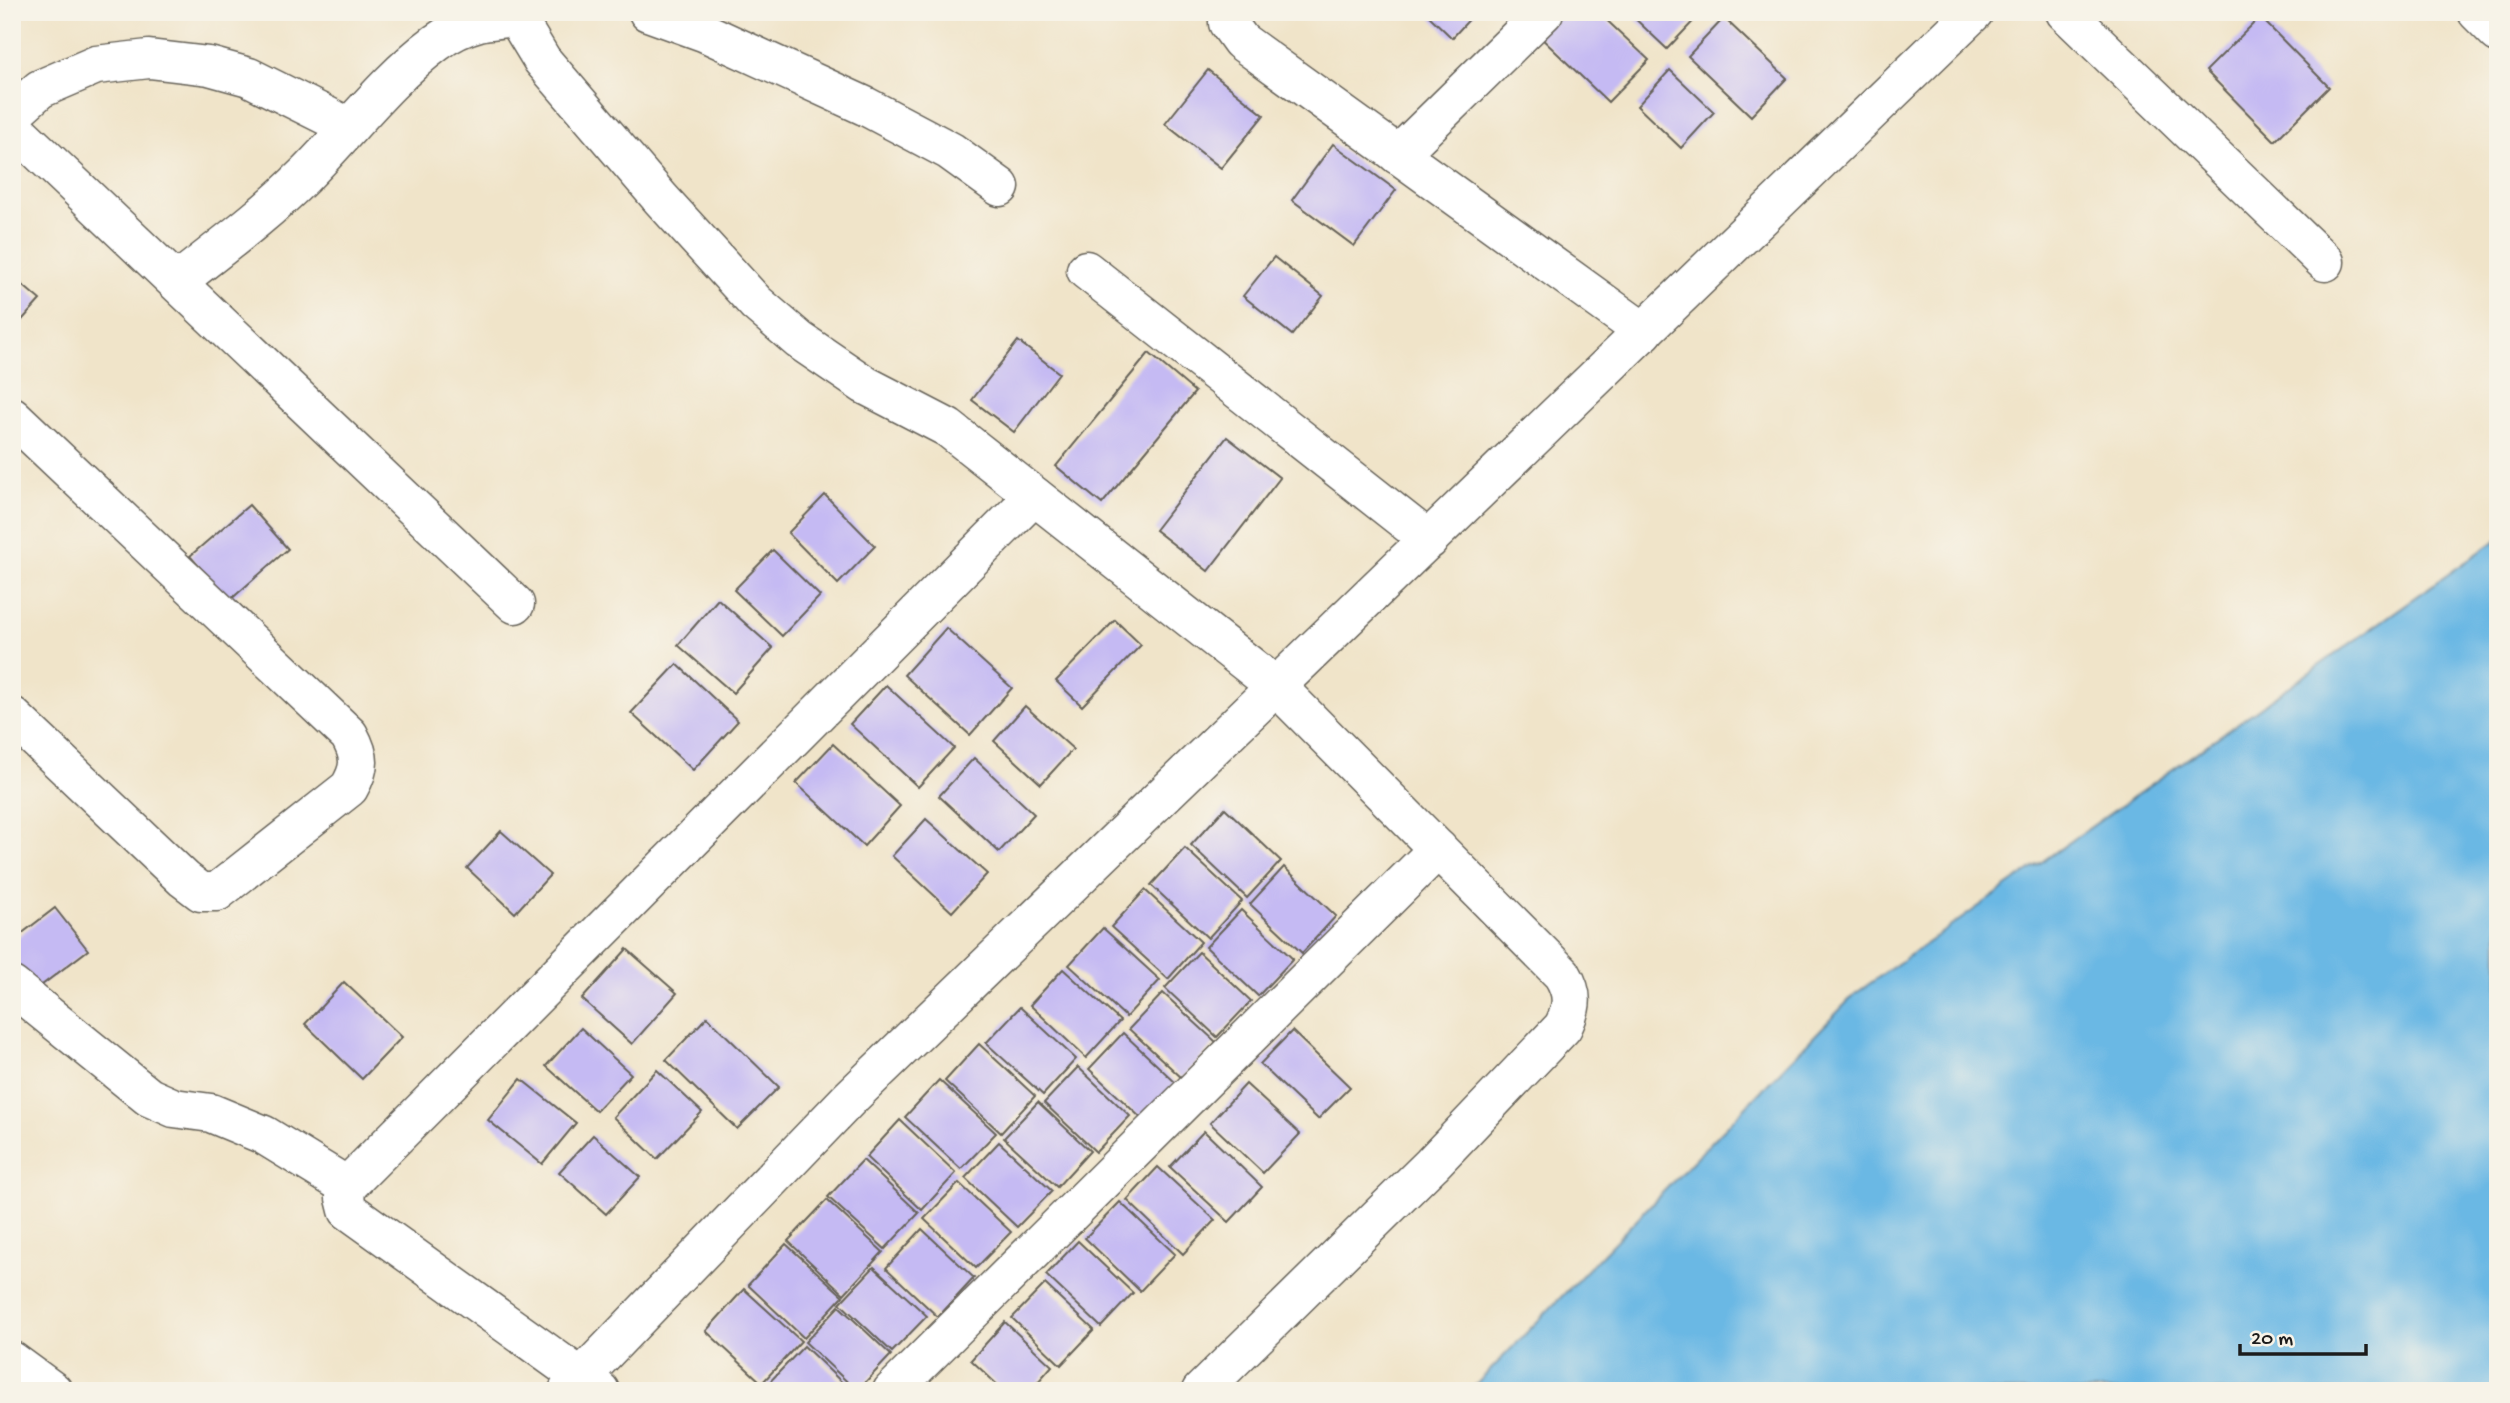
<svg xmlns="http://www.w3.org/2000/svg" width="2510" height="1403" viewBox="0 0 2510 1403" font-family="'Gochi Hand',sans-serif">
  <rect width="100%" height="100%" fill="#f7f3e8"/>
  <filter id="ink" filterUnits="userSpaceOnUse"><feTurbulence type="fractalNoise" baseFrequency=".0143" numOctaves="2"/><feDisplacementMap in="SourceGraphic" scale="14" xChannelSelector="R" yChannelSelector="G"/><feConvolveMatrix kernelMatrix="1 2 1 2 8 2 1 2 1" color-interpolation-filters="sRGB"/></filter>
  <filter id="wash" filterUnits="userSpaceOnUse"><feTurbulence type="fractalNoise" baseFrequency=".00686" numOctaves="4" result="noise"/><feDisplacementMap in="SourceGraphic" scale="28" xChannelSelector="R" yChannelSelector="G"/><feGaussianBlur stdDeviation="1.57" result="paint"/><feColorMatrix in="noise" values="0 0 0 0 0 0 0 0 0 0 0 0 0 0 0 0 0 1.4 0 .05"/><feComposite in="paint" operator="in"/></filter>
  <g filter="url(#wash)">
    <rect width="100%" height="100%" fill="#f0e4c9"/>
    <path fill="#6ab8e4" stroke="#436a80" stroke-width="2" d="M 2498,539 L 2498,1391 L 1470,1391 L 1855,994 Z"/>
    <g id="blocks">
      <g fill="#c5baf3">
        <path d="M 1425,12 L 1476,12 L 1452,38 Z"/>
        <path d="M 1556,12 L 1598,12 L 1649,60 L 1608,102 L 1536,33 Z"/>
        <path d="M 1628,12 L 1702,12 L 1667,49 Z"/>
        <path d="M 2260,17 L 2329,87 L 2275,141 L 2206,71 Z"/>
        <path d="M 1724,18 L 1787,78 L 1751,116 L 1688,56 Z"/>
        <path d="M 1208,70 L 1264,115 L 1221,168 L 1165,124 Z"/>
        <path d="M 1670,70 L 1714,112 L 1681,148 L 1637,106 Z"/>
        <path d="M 1333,144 L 1396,190 L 1354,246 L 1292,200 Z"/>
        <path d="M 1274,257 L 1323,296 L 1292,335 L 1243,296 Z"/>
        <path d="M 12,276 L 40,300 L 14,329 L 12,327 Z"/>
        <path d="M 1018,341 L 1059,373 L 1014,432 L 972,400 Z"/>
        <path d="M 1149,353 L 1195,392 L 1102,504 L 1056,466 Z"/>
        <path d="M 1227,437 L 1280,478 L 1208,571 L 1155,530 Z"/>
        <path d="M 825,495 L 875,546 L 838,584 L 788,533 Z"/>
        <path d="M 249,505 L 288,549 L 229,601 L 190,556 Z"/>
        <path d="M 773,550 L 820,596 L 782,636 L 734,590 Z"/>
        <path d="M 718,599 L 773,648 L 733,693 L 678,645 Z"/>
        <path d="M 1115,620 L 1141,645 L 1082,706 L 1056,681 Z"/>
        <path d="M 946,628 L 1012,688 L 970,735 L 904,675 Z"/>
        <path d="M 677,664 L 738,721 L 693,770 L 631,713 Z"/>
        <path d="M 886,685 L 954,748 L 918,787 L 850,724 Z"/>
        <path d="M 1025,706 L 1073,749 L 1041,784 L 994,741 Z"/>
        <path d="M 833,744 L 900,806 L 864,846 L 796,783 Z"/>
        <path d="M 974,758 L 1034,814 L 999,852 L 939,796 Z"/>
        <path d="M 1225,808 L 1281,861 L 1247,898 L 1191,845 Z"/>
        <path d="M 926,819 L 987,874 L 952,912 L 892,856 Z"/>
        <path d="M 501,831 L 550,875 L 515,913 L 467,868 Z"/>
        <path d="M 1185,848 L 1242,901 L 1208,938 L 1151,885 Z"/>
        <path d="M 1284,867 L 1336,916 L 1302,953 L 1250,904 Z"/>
        <path d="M 1145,890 L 1201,942 L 1168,979 L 1111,927 Z"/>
        <path d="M 55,908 L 88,950 L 34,991 L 12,962 L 12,941 Z"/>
        <path d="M 1241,910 L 1293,959 L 1258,996 L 1206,947 Z"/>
        <path d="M 1103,928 L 1160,980 L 1126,1017 L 1069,965 Z"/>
        <path d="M 627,949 L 677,993 L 632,1044 L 582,999 Z"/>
        <path d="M 1199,952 L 1251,1001 L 1217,1037 L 1165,988 Z"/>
        <path d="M 1063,969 L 1120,1021 L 1086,1058 L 1030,1005 Z"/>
        <path d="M 344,982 L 402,1037 L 362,1079 L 305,1024 Z"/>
        <path d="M 1163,993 L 1216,1042 L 1182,1078 L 1129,1029 Z"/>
        <path d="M 1020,1007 L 1076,1059 L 1043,1095 L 986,1043 Z"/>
        <path d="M 707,1017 L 779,1087 L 737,1129 L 666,1060 Z"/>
        <path d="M 581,1028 L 631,1074 L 596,1111 L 546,1066 Z"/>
        <path d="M 1292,1031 L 1350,1087 L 1318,1119 L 1260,1064 Z"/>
        <path d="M 1123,1033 L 1176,1083 L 1142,1119 L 1089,1069 Z"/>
        <path d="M 979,1044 L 1035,1096 L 1001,1133 L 945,1081 Z"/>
        <path d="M 1078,1067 L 1130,1116 L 1096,1152 L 1044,1103 Z"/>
        <path d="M 657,1070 L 702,1112 L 657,1159 L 613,1117 Z"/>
        <path d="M 521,1079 L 576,1123 L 542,1164 L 488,1120 Z"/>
        <path d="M 939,1080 L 996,1133 L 961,1169 L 905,1117 Z"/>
        <path d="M 1246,1084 L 1300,1134 L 1263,1173 L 1210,1123 Z"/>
        <path d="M 1038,1102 L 1090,1151 L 1057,1187 L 1004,1138 Z"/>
        <path d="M 900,1120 L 956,1173 L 922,1210 L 866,1157 Z"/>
        <path d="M 1204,1131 L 1262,1187 L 1229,1222 L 1170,1167 Z"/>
        <path d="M 593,1135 L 640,1177 L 606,1214 L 559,1172 Z"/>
        <path d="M 999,1142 L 1052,1191 L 1017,1227 L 965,1178 Z"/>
        <path d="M 863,1160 L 919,1213 L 885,1249 L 828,1197 Z"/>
        <path d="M 1158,1167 L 1215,1220 L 1183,1254 L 1127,1200 Z"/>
        <path d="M 959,1183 L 1011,1232 L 976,1268 L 924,1219 Z"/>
        <path d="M 827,1200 L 883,1252 L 844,1294 L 788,1241 Z"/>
        <path d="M 1120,1202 L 1175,1254 L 1140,1291 L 1085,1238 Z"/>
        <path d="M 922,1229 L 974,1278 L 938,1317 L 886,1268 Z"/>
        <path d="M 1078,1241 L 1133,1293 L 1101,1327 L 1046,1275 Z"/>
        <path d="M 786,1244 L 843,1296 L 804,1338 L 748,1285 Z"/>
        <path d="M 874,1267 L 927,1316 L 892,1352 L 840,1303 Z"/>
        <path d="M 1045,1284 L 1094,1330 L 1061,1365 L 1012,1318 Z"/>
        <path d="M 744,1289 L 801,1341 L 762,1383 L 706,1331 Z"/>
        <path d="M 839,1306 L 891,1355 L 857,1391 L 805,1342 Z"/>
        <path d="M 1005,1322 L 1052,1366 L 1030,1391 L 1004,1391 L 971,1360 Z"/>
        <path d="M 804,1346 L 851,1391 L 761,1391 Z"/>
      </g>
    </g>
  </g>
  <g filter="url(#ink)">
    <use href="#blocks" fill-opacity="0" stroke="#666259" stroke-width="2"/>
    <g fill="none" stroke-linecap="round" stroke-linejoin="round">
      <g stroke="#666259" stroke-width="41">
        <g id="minor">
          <path d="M 513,12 L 542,60 L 661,199 L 756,303 L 799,340 L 865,385 L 948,428 L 1277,687 L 1562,974 C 1574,994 1573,1006 1563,1027 L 1432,1164 L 1201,1391"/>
          <path d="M 648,12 L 706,33 L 865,106 L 950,151 L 1000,187"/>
          <path d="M 1228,12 L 1228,23 L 1241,41 L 1644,332"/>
          <path d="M 2065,12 L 2325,262"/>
          <path d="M 2477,12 L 2498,33"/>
          <path d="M 12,114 L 40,89 L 96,65 L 149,59 L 209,66 L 249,77 L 349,127"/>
          <path d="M 12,126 L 515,604"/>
          <path d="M 1398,155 L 1544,12"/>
          <path d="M 1086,270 L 1429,540"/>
          <path d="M 177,282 C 220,248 265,215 304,176 C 348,132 386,80 436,43 C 448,34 464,26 479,22 C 492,18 509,21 520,12"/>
          <path d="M 12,416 L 349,735 C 361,757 361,767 349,788 L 217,892 L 201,892 L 184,879 L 12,716"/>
          <path d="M 12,986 L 149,1097 L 174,1108 L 211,1113 L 264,1135 L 347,1186"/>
          <path d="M 12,1361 L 53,1391"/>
          <path d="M 568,1391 L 850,1098 L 1974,12"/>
          <path d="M 600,1391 L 348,1210 L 345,1198 L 347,1186 L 1034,496"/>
          <path d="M 892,1391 L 1438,849"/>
        </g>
      </g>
      <use href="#minor" stroke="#fff" stroke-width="38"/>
    </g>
  </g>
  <rect width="2510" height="1403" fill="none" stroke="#f7f3e8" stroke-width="42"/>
  <path d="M2240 1344v10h126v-10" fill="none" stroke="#1c1c1c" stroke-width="3.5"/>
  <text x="2251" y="1344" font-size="21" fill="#1c1c1c" stroke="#f7f3e8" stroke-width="5" paint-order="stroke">20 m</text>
</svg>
